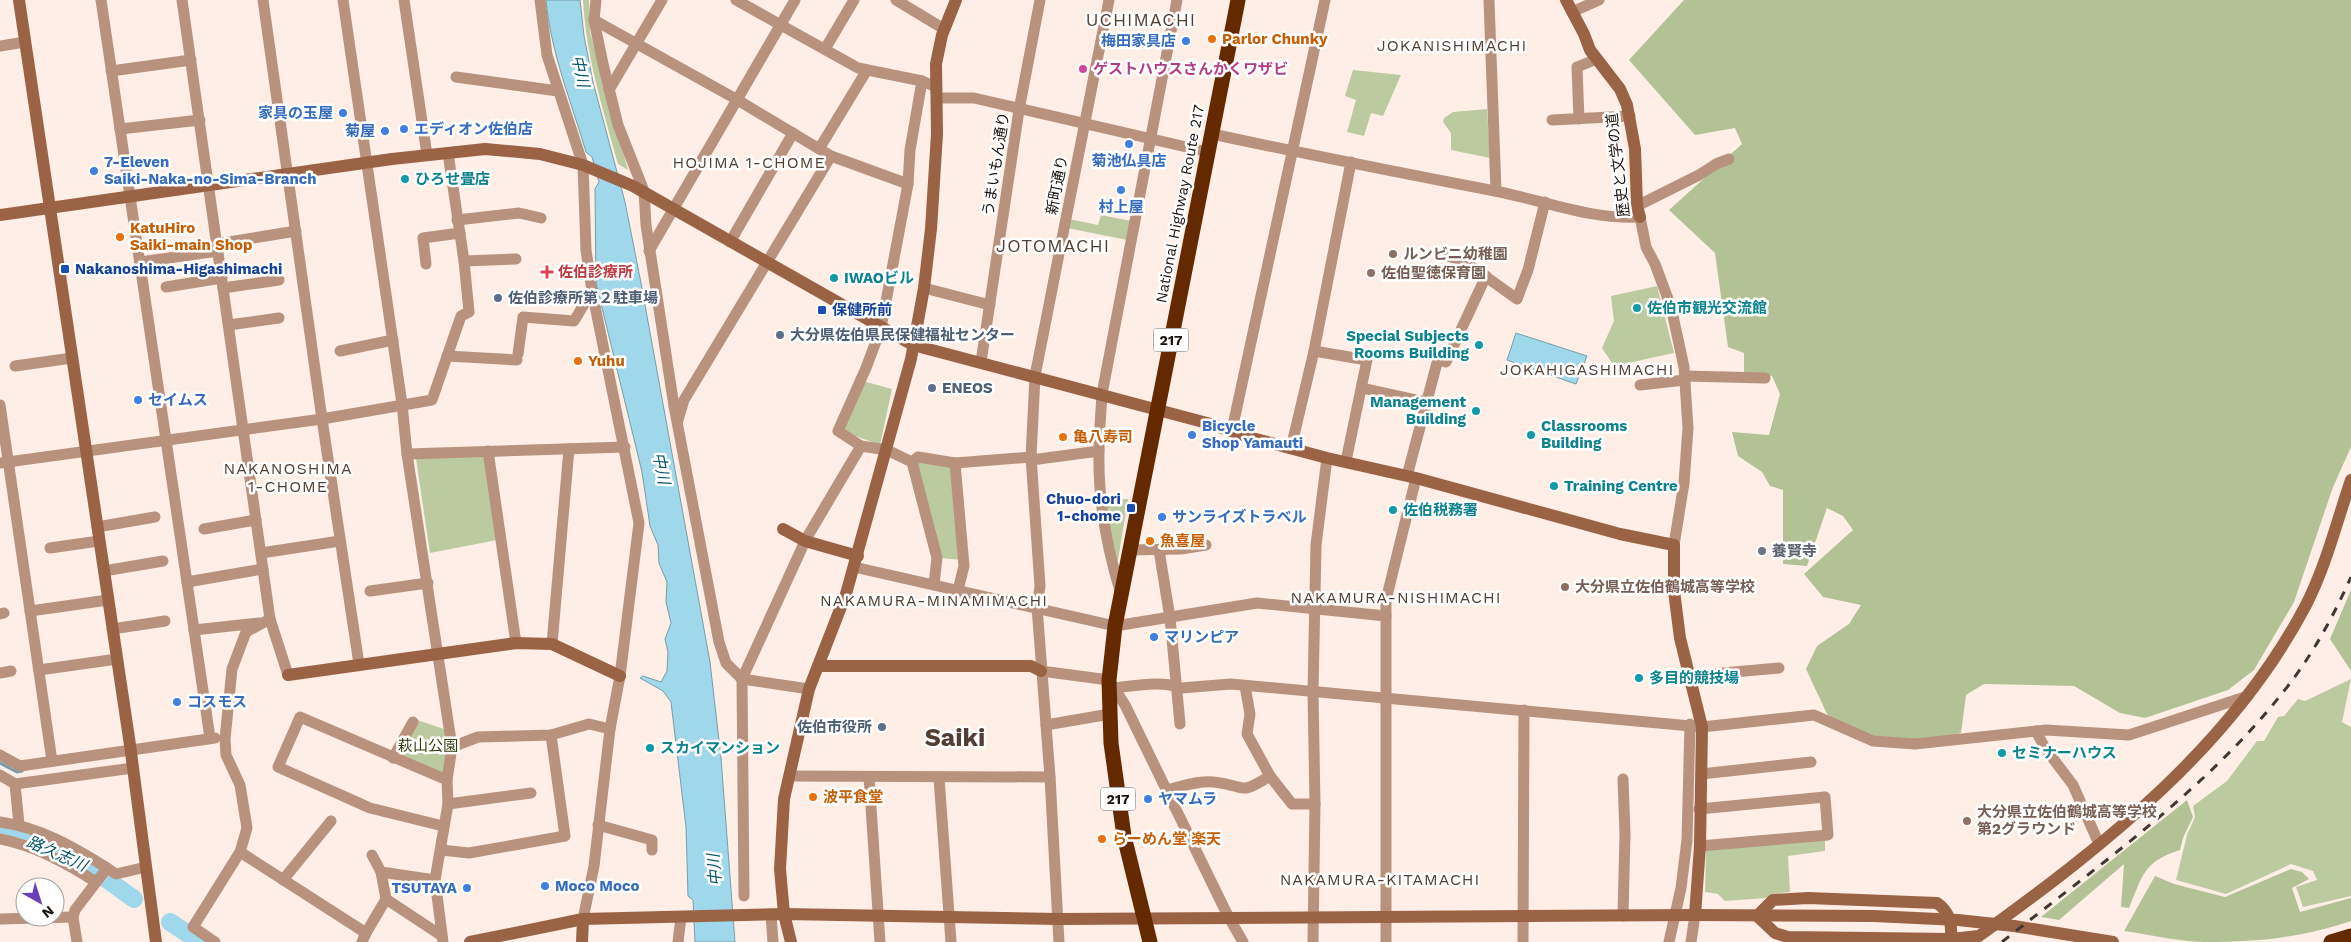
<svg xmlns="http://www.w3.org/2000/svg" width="2351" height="942" viewBox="0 0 2351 942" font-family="'Work Sans','Noto Sans JP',sans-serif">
  <rect width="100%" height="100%" fill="#feeee5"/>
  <g fill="#bbcb9f">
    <path d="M 583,0 L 589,0 L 590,32 L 628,170 L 618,164 C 603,109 586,56 583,0 Z"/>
    <path d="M 1353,70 L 1401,75 L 1383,116 L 1371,113 L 1364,136 L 1347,132 L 1356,100 L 1345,96 Z"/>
    <path d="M 1487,109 L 1490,158 L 1451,150 L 1451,133 L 1443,122 L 1444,118 L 1453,112 Z"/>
    <path d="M 1101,215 L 1131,221 L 1127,240 L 1067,228 L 1069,219 L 1098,225 Z"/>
    <path d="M 1657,286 L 1674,353 L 1614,366 L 1602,348 L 1614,321 L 1611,296 Z"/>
    <path d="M 863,381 L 892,389 L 880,445 L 842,431 Z"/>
    <path d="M 485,454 L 497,540 L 430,553 L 416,459 Z"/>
    <path d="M 918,460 L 953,465 L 961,560 L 941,558 L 914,464 Z"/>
    <path d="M 1128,499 L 1118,560 L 1113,560 L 1105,500 Z"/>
    <path d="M 2351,679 L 2342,722 L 2351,727 L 2351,896 L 2303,907 L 2296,887 L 2317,880 L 2313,871 L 2291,864 L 2226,894 L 2176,880 L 2187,835 L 2195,817 L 2193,806 L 2227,781 L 2257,741 L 2264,741 L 2278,717 L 2284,716 L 2298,699 L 2305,701 Z"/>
    <path d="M 417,720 L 447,730 L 450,747 L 445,775 L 398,757 Z"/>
    <path d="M 1825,840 L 1825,851 L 1788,856 L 1790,892 L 1772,894 L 1766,898 L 1725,901 L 1718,894 L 1705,892 L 1706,850 Z"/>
  </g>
  <g fill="#b2c295">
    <path d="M 1684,0 L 2351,0 L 2351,447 L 2333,487 L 2294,602 L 2254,670 L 2228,690 L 2145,718 L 2120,713 L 2074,686 L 1984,684 L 1966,695 L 1961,733 L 1936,740 L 1879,738 L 1844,726 L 1827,714 L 1806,669 L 1817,646 L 1849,624 L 1861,605 L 1823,597 L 1804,574 L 1853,530 L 1843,516 L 1827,508 L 1807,566 L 1783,564 L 1783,490 L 1770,486 L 1762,472 L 1738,456 L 1732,432 L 1769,435 L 1780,394 L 1772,376 L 1744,373 L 1744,353 L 1728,347 L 1715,253 L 1669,210 L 1742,144 L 1735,128 L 1695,135 L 1629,60 Z"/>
    <path d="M 2351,590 L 2351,671 L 2330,639 Z"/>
    <path d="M 2187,800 L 2193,817 L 2183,838 L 2180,850 C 2143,862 2143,875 2129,908 L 2121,907 L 2124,864 L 2059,920 L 2041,917 Z"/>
    <path d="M 2291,869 L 2302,872 L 2309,879 L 2292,888 L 2300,912 L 2351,898 L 2351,921 C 2300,938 2258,942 2204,942 C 2178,941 2151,935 2124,931 L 2155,876 L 2174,884 L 2225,897 Z"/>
  </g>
  <g fill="#9fd7eb" stroke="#789ca9">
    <path d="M 546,0 L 580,0 L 584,36 L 593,82 L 625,202 L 641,283 L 710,662 L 721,758 L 735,942 L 695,942 L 693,900 L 688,896 L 686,827 L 671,702 L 663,691 L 640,678 L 643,676 L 661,682 L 667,671 L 668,652 L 665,639 L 671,623 L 666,602 L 667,582 L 659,563 L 658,545 L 650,526 L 642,472 L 596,283 L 595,189 L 599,182 L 592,157 L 586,152 C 571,101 551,53 546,0 Z"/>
    <path d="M 1516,333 L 1587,356 L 1576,384 L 1507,360 Z"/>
  </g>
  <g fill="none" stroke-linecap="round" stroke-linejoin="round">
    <path stroke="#789ca9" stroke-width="3" d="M 0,763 L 17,772 L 22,771"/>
    <g stroke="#9fd7eb" stroke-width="18">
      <path d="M 0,831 L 9,832 L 80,860 L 134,899"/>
      <path d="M 170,922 L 200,942"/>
    </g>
    <g stroke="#b9927e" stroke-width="11">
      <path d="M 101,0 L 210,738"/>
      <path d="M 182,0 L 270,619 L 288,675"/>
      <path d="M 263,0 L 322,419 L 359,664"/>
      <path d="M 343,0 L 402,404 L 407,454 L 452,747 L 447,780 L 448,804 L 435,880 L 443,942"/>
      <path d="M 404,0 L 427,155"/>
      <path d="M 540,0 L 547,55 L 583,165 L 586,250 L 592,291 L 639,523 L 620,676 L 610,729 L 594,866 L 583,919"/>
      <path d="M 596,0 L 594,20 L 603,64 L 618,125 L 644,191 L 646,225 L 674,406 L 719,642 L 726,663 L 742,679 L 809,689"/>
      <path d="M 736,0 L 858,68 L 922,81 L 936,87"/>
      <path d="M 896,0 L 944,29"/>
      <path d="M 1489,0 L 1496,191"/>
      <path d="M 1572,12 L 1599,0"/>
      <path d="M 594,20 L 736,99 L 831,156 L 908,184"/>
      <path d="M 0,46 L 25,42"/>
      <path d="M 825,49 L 854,0"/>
      <path d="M 111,71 L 191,60"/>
      <path d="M 456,77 L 558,91"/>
      <path d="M 609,90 L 662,0"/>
      <path d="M 938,98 L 974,98 L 1208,152"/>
      <path d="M 1579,119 L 1577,67 L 1597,59"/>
      <path d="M 1552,120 L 1630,116"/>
      <path d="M 120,129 L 200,120"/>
      <path d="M 1212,134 C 1306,154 1400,173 1495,191 C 1542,200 1591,220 1640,217 L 1646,247 L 1655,264 L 1671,307 L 1684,367 L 1688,428 L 1684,483 L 1674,545"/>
      <path d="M 819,149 L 867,70"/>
      <path d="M 1637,206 L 1699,175 L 1716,164 L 1729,159"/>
      <path d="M 457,220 L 519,213 L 541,218"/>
      <path d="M 730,242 L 793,133"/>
      <path d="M 217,244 L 296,231"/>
      <path d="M 649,251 L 795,0"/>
      <path d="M 1438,253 L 1464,261 L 1517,299 L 1528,270 L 1545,202"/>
      <path d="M 464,261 L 516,259"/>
      <path d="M 140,262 L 218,251"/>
      <path d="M 426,264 L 423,238 L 460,233"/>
      <path d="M 166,287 L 222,278"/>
      <path d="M 223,288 L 279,280"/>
      <path d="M 924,288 L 990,305"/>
      <path d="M 229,325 L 279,318"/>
      <path d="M 340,351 L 393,340"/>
      <path d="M 1314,351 L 1367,360 L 1346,461"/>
      <path d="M 518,354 L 523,317 L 574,321 L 592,291"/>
      <path d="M 447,356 L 517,360"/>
      <path d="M 981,362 L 1019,110 L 1040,0"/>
      <path d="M 15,366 L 72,358"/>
      <path d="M 1685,376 L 1765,378"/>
      <path d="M 1640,385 L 1685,380"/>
      <path d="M 1362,388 L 1426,402"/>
      <path d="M 0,405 L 52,761"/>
      <path d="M 678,420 L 684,400 L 831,156"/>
      <path d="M 1232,430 L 1325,0"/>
      <path d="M 861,446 L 838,431 L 866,368 L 881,328 L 908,184 L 910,150 L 922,81"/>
      <path d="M 1291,448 L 1314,351 L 1351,162"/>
      <path d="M 488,451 L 516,643"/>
      <path d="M 407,454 L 625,447"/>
      <path d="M 1031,460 L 1099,451"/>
      <path d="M 912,462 L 937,558 L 934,584"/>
      <path d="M 0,463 L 322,419 L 432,400 L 461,316 L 469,312 L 464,261 L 448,153"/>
      <path d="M 955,463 L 964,566 L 958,590"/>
      <path d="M 1407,476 L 1438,359 L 1446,362 L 1486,276"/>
      <path d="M 97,527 L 155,517"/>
      <path d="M 204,529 L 256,520"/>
      <path d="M 50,548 L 99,541"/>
      <path d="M 1130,550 L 1181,549 L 1206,545"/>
      <path d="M 1159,550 L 1170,618 L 1180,724"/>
      <path d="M 261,553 L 340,541"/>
      <path d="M 854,567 L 1115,626 L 1257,603 L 1386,616"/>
      <path d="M 104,571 L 163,561"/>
      <path d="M 187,582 L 263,569"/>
      <path d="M 370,591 L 428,583"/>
      <path d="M 1121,594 C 1107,549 1098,500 1099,452 C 1099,433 1101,413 1102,394 L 1177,0"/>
      <path d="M 30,611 L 108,600"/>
      <path d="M 0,614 L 4,613"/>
      <path d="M 112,629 L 165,621"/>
      <path d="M 194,630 L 259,623"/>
      <path d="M 552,644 L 569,449"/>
      <path d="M 39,670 L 117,659"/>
      <path d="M 1041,671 L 1109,680 L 1125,705 L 1228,916 L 1243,942"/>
      <path d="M 0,673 L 11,671"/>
      <path d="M 1689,676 L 1779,668"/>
      <path d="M 1245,686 L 1250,714 L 1247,734 L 1270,776 L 1292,804 L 1315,804"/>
      <path d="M 1114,688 C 1134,686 1162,680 1181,688 L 1231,684 L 1702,727 L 1814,715 L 1873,741 L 1915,744 L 2046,730 L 2129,735 L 2248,696"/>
      <path d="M 1046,725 L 1110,714"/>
      <path d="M 2036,731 L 2045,748 L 2073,785 L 2099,844"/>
      <path d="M 452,747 L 478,737 L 551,735 L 589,724 L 610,729"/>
      <path d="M 0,755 L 20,766 L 215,738"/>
      <path d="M 393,758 L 413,722"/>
      <path d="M 1701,774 L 1811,762"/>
      <path d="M 0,775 L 15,784 L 133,768"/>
      <path d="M 789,776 L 1050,777"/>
      <path d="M 869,777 L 880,942"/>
      <path d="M 939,778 L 951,942"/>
      <path d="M 1623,779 L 1625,834 L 1623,916"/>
      <path d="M 15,784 L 19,824"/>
      <path d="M 1166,790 C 1181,787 1198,780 1214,782 C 1246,785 1237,797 1270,776"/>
      <path d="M 448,804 L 531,793"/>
      <path d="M 1699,809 L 1825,797 L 1828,835 L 1700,846"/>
      <path d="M 0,822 C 41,828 72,846 107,868"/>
      <path d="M 598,825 L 652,840 L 652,850"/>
      <path d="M 443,826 L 370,808 L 278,767 L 300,717 L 447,780"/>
      <path d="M 0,839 C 36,846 66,863 96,882"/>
      <path d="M 441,850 L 469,853 L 565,836 L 551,735"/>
      <path d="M 240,852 L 366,933 L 362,942"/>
      <path d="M 372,855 L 381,872 L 386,899 L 442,936"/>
      <path d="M 381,872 L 435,880"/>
      <path d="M 283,880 L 331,821"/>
      <path d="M 744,896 L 742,679 L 806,539 L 861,446 L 887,450 L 912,462 L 918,457 L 955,463 L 1031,457"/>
      <path d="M 771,915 L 773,942"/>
      <path d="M 0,919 L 73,917"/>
      <path d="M 366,933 L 386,899"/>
      <path d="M 77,942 L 73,917 L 75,910 L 107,868 L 116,874 L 146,867"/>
      <path d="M 215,942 L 193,927 L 240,852 L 247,828 L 240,785 L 226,755 L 225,739 L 232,669 L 246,632 L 270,619"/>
      <path d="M 678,942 L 681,917"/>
      <path d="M 1059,942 L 1050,777 L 1037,607 L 1040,586 L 1031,457 L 1035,376 L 1109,0"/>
      <path d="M 1313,942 L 1315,804 L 1313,692 L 1316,545 L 1327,458"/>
      <path d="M 1386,942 L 1386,600 L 1416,478"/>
      <path d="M 1523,942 L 1524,710"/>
      <path d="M 1669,942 L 1681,888 L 1687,840 L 1690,724"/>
      <path d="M 1691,942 L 1695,915"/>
    </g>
    <g stroke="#9b6346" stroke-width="12">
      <path d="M 19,0 L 130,745 L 156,942"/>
      <path d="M 1566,0 L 1584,34 L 1590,50 L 1620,89 L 1627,105 L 1635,149 L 1637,206 L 1640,217"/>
      <path d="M 0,215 L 392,159 L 485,149 L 540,154 L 583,165 L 633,186 L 913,345 L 1207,423 L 1252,438 L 1327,458 L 1416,478 L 1620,534 L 1674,545 L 1674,591 L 1680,638 L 1702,727 L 1700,846 L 1695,915"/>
      <path d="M 783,529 L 805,541 L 858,556"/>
      <path d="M 818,666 L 1031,666 L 1041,671"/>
      <path d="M 288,675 L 516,643 L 552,644 L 620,676"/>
      <path d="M 1951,939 C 1952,924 1950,912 1937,903 L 1808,898 L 1773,900 L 1757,916 L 1775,933 L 1788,937 L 1951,939 L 1979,936 C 2105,845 2232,746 2306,605 C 2326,566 2337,521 2351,480"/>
      <path d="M 470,942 L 583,919 L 784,914 L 1059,919 L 1695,915 L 1874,916 L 1958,920 L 2014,926 L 2113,942"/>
      <path d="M 582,942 L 583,919"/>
      <path d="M 791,942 L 784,914 L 780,869 L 784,799 L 809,689 L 846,594 L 911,359 L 924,288 L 931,229 L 937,134 L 936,64 L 942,35 L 956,0"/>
    </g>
    <g stroke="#652900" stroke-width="15">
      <path d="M 1150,942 L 1124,836 L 1111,743 L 1109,680 L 1115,626 L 1238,0"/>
      <path d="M 2331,942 L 2351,936"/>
    </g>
    <path stroke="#403731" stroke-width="3" stroke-dasharray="9 9" stroke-linecap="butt" d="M 2002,942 C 2100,864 2206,790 2284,691 C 2312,656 2333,617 2351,577"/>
  </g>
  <g fill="#e8710a" stroke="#fff" stroke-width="2">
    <circle cx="1212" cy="39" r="5"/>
    <circle cx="120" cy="237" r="5"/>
    <circle cx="578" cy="361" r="5"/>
    <circle cx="1063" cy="437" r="5"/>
    <circle cx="1150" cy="541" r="5"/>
    <circle cx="813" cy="797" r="5"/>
    <circle cx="1102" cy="839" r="5"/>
  </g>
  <g fill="#3f7fe0" stroke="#fff" stroke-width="2">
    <circle cx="1186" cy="41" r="5"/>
    <circle cx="343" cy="113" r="5"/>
    <circle cx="404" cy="129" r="5"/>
    <circle cx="385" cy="131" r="5"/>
    <circle cx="1129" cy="144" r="5"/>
    <circle cx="94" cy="171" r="5"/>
    <circle cx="1121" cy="190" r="5"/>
    <circle cx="138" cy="400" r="5"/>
    <circle cx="1192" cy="435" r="5"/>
    <circle cx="1162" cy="517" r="5"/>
    <circle cx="1154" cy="637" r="5"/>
    <circle cx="177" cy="702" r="5"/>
    <circle cx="1148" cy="799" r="5"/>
    <circle cx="545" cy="886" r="5"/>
    <circle cx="467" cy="888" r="5"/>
  </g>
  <circle fill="#d1479c" stroke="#fff" stroke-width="2" cx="1083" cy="69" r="5"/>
  <g fill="#0f9aa8" stroke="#fff" stroke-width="2">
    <circle cx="405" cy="179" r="5"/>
    <circle cx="834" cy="278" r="5"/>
    <circle cx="1637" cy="308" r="5"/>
    <circle cx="1479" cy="345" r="5"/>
    <circle cx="1476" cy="411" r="5"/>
    <circle cx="1531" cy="435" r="5"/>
    <circle cx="1554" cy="486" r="5"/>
    <circle cx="1393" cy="510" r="5"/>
    <circle cx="1639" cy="678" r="5"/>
    <circle cx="650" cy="748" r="5"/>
    <circle cx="2002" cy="753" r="5"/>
  </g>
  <g fill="#8d6e63" stroke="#fff" stroke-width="2">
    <circle cx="1393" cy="254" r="5"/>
    <circle cx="1371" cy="273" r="5"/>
    <circle cx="1565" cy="587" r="5"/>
    <circle cx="1967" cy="821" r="5"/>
  </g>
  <g fill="#1a4fb4" stroke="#fff" stroke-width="2">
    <rect x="60" y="264" width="10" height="10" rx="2.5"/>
    <rect x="817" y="305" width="10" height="10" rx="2.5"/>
    <rect x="1126" y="503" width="10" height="10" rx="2.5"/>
  </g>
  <path fill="#e0444e" stroke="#fff" stroke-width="2" d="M544.5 264.5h5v5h5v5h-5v5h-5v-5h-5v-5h5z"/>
  <g fill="#5c6f8a" stroke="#fff" stroke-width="2">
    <circle cx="498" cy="298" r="5"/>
    <circle cx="780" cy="335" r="5"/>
    <circle cx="932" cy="388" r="5"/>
    <circle cx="882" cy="727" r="5"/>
  </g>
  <circle fill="#6b7280" stroke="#fff" stroke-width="2" cx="1762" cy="551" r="5"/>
  <g text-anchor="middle" stroke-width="5" stroke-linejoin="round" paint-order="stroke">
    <g fill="#fff" stroke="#605a57" stroke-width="1">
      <rect x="1153.5" y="328.5" width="35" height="23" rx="4"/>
      <rect x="1100.5" y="787.5" width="35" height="23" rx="4"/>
    </g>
    <g font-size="14" font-weight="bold" fill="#1c140f">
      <text x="1171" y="345">217</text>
      <text x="1118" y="804">217</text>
    </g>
    <g font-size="15" font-weight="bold" fill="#c56008" stroke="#fff" text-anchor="start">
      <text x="1222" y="44">Parlor Chunky</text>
      <text x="130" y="233">KatuHiro<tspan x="130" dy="17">Saiki-main Shop</tspan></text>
      <text x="588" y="366">Yuhu</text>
      <text x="1073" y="442">亀八寿司</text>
      <text x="1160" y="546">魚喜屋</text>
      <text x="823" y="802">波平食堂</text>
      <text x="1112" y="844">らーめん堂 楽天</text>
    </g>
    <g font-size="15" font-weight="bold" fill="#366cbe" stroke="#fff" text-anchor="start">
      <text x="1176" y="46" text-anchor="end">梅田家具店</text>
      <text x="333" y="118" text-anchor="end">家具の玉屋</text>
      <text x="414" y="134">エディオン佐伯店</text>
      <text x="375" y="136" text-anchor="end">菊屋</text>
      <text x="1129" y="166" text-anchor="middle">菊池仏具店</text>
      <text x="104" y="167">7-Eleven<tspan x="104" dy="17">Saiki-Naka-no-Sima-Branch</tspan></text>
      <text x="1121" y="212" text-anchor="middle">村上屋</text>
      <text x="148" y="405">セイムス</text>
      <text x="1202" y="431">Bicycle<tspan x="1202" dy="17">Shop Yamauti</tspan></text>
      <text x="1172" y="522">サンライズトラベル</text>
      <text x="1164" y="642">マリンピア</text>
      <text x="187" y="707">コスモス</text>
      <text x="1158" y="804">ヤマムラ</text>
      <text x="555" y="891">Moco Moco</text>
      <text x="457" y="893" text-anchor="end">TSUTAYA</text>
    </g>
    <g font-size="15" font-weight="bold" fill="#b23c85" stroke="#fff" text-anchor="start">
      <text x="1093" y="74">ゲストハウスさんかくワザビ</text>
    </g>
    <g font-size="15" fill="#1c140f" stroke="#fff">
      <text transform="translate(996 164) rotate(-81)" y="5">うまいもん通り</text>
      <text transform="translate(1618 165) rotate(-97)" y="5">歴史と文学の道</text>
      <text transform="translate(1057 185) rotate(-79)" y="5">新町通り</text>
      <text transform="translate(1180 204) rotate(-79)" y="5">National Highway Route 217</text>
    </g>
    <g font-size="15" font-weight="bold" fill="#0d838f" stroke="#fff" text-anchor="start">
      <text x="415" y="184">ひろせ畳店</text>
      <text x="844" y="283">IWAOビル</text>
      <text x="1647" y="313">佐伯市観光交流館</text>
      <text x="1469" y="341" text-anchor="end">Special Subjects<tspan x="1469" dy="17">Rooms Building</tspan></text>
      <text x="1466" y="407" text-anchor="end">Management<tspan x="1466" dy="17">Building</tspan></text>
      <text x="1541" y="431">Classrooms<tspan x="1541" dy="17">Building</tspan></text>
      <text x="1564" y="491">Training Centre</text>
      <text x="1403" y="515">佐伯税務署</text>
      <text x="1649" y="683">多目的競技場</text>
      <text x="660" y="753">スカイマンション</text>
      <text x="2012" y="758">セミナーハウス</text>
    </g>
    <g font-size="15" font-weight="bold" fill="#785e54" stroke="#fff" text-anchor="start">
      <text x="1403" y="259">ルンビニ幼稚園</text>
      <text x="1381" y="278">佐伯聖徳保育園</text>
      <text x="1575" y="592">大分県立佐伯鶴城高等学校</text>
      <text x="1977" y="817">大分県立佐伯鶴城高等学校<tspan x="1977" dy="17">第2グラウンド</tspan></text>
    </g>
    <g font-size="15" font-weight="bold" fill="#164399" stroke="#fff" text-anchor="start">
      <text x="75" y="274">Nakanoshima-Higashimachi</text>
      <text x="832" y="315">保健所前</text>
      <text x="1121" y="504" text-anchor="end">Chuo-dori<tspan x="1121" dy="17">1-chome</tspan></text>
    </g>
    <g font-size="15" font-weight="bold" fill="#be3a42" stroke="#fff" text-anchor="start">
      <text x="558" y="277">佐伯診療所</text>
    </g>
    <g font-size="15" font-weight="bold" fill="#4e5e75" stroke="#fff" text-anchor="start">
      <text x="508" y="303">佐伯診療所第２駐車場</text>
      <text x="790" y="340">大分県佐伯県民保健福祉センター</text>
      <text x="942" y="393">ENEOS</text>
      <text x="872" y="732" text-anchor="end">佐伯市役所</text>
    </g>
    <g font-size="15" font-weight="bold" fill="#5b616d" stroke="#fff" text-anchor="start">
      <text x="1772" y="556">養賢寺</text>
    </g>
    <g font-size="15" fill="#2f3e0b" stroke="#fff">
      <text x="428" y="751">萩山公園</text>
    </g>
    <g font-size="16" letter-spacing="1" fill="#523e32" stroke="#fff">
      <text x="1452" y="51">JOKANISHIMACHI</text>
      <text x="749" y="168">HOJIMA 1-CHOME</text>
      <text x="1587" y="375">JOKAHIGASHIMACHI</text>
      <text x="288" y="474">NAKANOSHIMA<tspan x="288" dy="18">1-CHOME</tspan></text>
      <text x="1396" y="603">NAKAMURA-NISHIMACHI</text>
      <text x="934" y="606">NAKAMURA-MINAMIMACHI</text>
      <text x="1380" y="885">NAKAMURA-KITAMACHI</text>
    </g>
    <g font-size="16" font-style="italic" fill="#07556a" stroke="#fff">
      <text transform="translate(581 71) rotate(78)" y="6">中川</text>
      <text transform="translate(662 468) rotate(79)" y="6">中川</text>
      <text transform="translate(57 853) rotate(24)" y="6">路久志川</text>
      <text transform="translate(714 870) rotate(-95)" y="6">中川</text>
    </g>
    <g font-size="18" letter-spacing="1" fill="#523e32" stroke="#fff">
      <text x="1141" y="26">UCHIMACHI</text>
      <text x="1053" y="252">JOTOMACHI</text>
    </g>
    <g font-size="25" font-weight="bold" fill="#523e32" stroke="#fff">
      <text x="955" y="746">Saiki</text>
    </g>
  </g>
  <g transform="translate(40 902) rotate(141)"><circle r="24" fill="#ffffff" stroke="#a4a19f"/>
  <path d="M0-4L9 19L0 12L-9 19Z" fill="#6940b8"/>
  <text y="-8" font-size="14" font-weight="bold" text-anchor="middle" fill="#1c140f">N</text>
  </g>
</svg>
